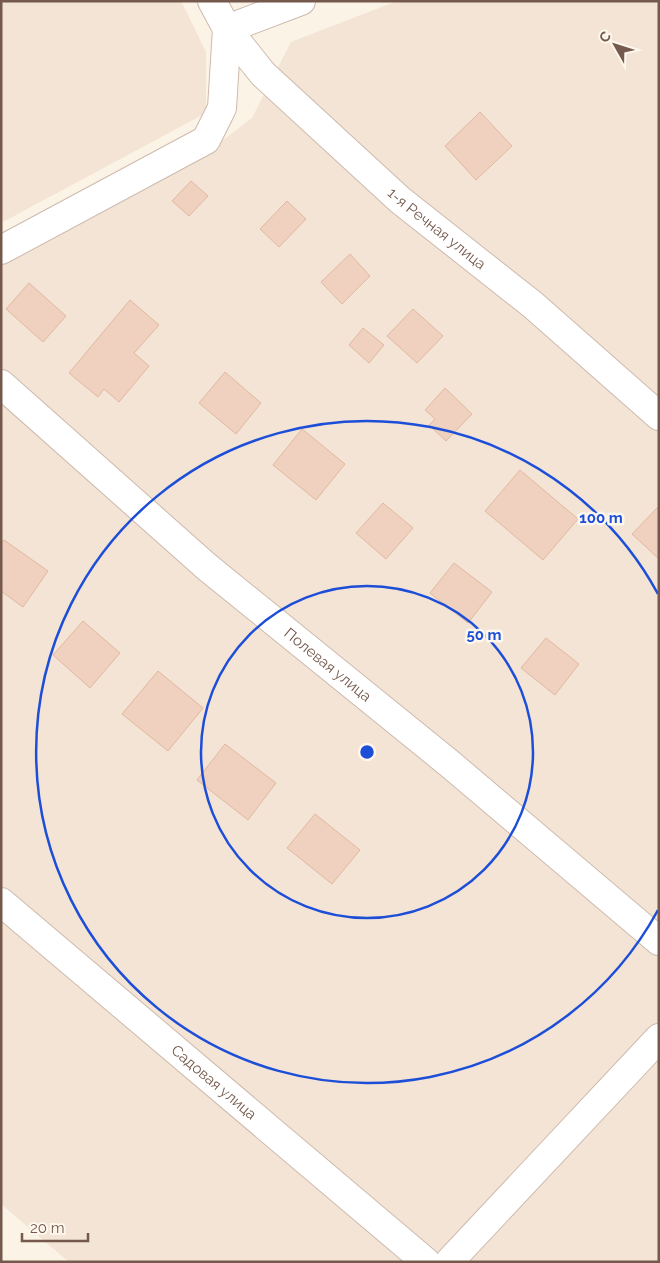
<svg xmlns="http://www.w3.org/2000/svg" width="660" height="1263" viewBox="0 0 660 1263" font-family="Raleway,sans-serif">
  <rect width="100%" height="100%" fill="#fbf3e6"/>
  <g fill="#f3e4d5">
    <path d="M 1,1 L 181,1 L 206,52 L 206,113 L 1,223 Z"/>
    <path d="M 397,1 L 656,1 L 659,5 L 659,1262 L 69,1262 L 1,1204 L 1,261 L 202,156 L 252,118 L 291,42 Z"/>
  </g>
  <g fill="#f0d1bf" stroke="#e1b8a0">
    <path d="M 480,112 L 512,146 L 476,180 L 445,146 Z"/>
    <path d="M 191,181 L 208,196 L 189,216 L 172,201 Z"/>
    <path d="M 287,201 L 306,219 L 279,247 L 260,229 Z"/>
    <path d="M 350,254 L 370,276 L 342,304 L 321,282 Z"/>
    <path d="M 29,283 L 66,316 L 43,342 L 6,309 Z"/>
    <path d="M 130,300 L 159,325 L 134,353 L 149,366 L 119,402 L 104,389 L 98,397 L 69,373 Z"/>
    <path d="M 413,309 L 443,336 L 417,363 L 387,336 Z"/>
    <path d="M 363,328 L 384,345 L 369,363 L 349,345 Z"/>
    <path d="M 225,372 L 261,403 L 236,434 L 199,403 Z"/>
    <path d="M 445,388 L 472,414 L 446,441 L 429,425 L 435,419 L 425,410 Z"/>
    <path d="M 302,429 L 345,464 L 316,500 L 273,465 Z"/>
    <path d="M 520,470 L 578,519 L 543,560 L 485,511 Z"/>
    <path d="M 383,503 L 413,528 L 386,559 L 356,533 Z"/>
    <path d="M 659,506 L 659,559 L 632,534 Z"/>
    <path d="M 4,540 L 48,571 L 23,607 L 1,591 L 1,544 Z"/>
    <path d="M 454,563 L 492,592 L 468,623 L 430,593 Z"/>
    <path d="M 83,621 L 120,653 L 90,688 L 53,655 Z"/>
    <path d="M 546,638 L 579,664 L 555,695 L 521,668 Z"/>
    <path d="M 158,671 L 203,708 L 168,751 L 122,714 Z"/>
    <path d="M 225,744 L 276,783 L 248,820 L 197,780 Z"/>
    <path d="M 315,814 L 360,850 L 332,884 L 287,848 Z"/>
  </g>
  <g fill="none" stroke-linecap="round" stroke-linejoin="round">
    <g stroke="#cdbaad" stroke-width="30">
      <g id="minor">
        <path id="s1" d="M 212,1 L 227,29 L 263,74 L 400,200 L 533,305 L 659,416"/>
        <path d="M 227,29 L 301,1"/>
        <path d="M 1,250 L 206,140 L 222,108 L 227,29"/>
        <path id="s2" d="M 1,384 L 207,567 L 450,764 L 659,941"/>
        <path id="s3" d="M 1,902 L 426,1262"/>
        <path d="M 449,1262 L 659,1038"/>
      </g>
    </g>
    <use href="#minor" stroke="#fff" stroke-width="28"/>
  </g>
  <g fill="none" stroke="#1d4ed8" stroke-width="2.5">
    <circle cx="367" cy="752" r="166"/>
    <path d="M658 910A331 331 0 1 1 658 594"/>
  </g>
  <g text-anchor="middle" stroke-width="5" stroke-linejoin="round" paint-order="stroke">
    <g font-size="15" fill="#74594c" stroke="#fef7ed">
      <text dy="5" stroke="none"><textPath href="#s1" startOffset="322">1-я Речная улица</textPath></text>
      <text dy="5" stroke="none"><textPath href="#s2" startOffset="431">Полевая улица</textPath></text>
      <text dy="5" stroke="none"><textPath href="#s3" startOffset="279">Садовая улица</textPath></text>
    </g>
  </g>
  <circle cx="367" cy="752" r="8" fill="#1d4ed8" stroke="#fef7ed" stroke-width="2.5"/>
  <g font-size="15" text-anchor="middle" font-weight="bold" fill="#1d4ed8" stroke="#fef7ed" stroke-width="5" stroke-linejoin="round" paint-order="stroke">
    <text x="601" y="523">100 m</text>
    <text x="484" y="640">50 m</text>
  </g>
  <rect width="660" height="1263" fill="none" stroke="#74594c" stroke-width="5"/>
  <g transform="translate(615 45) rotate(309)" stroke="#fef7ed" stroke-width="4" paint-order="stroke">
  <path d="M0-4L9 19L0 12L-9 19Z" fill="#74594c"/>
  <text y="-8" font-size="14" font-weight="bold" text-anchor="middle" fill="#74594c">С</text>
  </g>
  <path d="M22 1233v8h66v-8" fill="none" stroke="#74594c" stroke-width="2.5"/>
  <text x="30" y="1233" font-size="15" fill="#74594c" stroke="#fef7ed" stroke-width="4" paint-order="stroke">20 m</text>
</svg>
